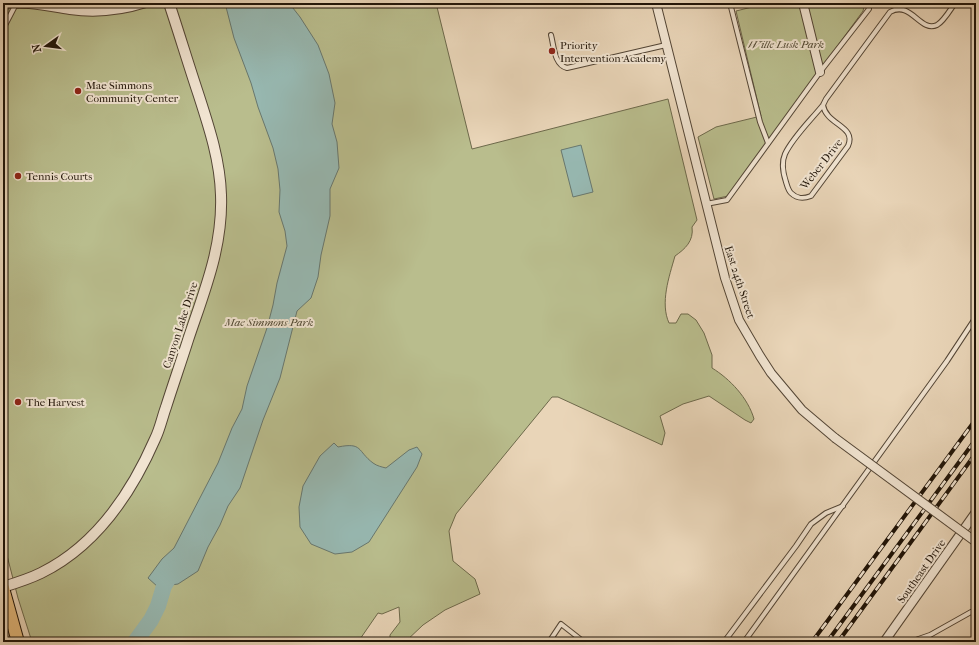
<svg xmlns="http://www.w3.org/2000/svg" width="979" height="645" viewBox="0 0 979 645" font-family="'IM FELL French Canon',serif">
  <rect width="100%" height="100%" fill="#e9d5b8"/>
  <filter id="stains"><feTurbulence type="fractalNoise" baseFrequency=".005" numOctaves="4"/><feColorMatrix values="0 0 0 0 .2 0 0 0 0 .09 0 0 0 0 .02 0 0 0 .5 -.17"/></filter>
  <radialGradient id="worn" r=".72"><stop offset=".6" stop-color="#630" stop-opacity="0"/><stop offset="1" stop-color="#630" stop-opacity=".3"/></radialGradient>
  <g fill="#b9bd8d" stroke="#6d694b">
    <path d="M 3,3 L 436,3 L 472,149 L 668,99 L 697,220 L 692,227 C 694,241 685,249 675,256 C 669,277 660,303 669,323 L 676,323 L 681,314 L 688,314 L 696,320 L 704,333 L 712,355 L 712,368 C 730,379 748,398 754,419 L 751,423 L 745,420 L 709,396 L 683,404 L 660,416 L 665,433 L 662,445 L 558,397 L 552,397 L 456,514 L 449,531 L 453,561 L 475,579 L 480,594 L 445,610 L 423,625 L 405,642 L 390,642 L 390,635 L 400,622 L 399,607 L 382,614 L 378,613 L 358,642 L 32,642 L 18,598 L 3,540 Z"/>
    <path d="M 768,3 L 865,3 L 863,11 L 728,196 L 714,199 L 698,137 L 716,127 L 761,116 L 736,11 Z"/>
  </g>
  <g fill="#97b8b1" stroke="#68776e">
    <path d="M 225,3 L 289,3 L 300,17 L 318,45 L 329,74 L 335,103 L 332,124 L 337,142 L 339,168 L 330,189 L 330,216 L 321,255 L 318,277 L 311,298 L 297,311 L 280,378 L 263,420 L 240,488 L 228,506 L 220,525 L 208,547 L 198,571 L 178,584 L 158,587 L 148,578 L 162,559 L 174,548 L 218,463 L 232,428 L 242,409 L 247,386 L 267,328 L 273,305 L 277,283 L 287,246 L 285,231 L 279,212 L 280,190 L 278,169 L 273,148 L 258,107 L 251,83 L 234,38 Z"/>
    <path d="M 581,145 L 593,192 L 573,197 L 561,150 Z"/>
    <path d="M 334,443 L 338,447 C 363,442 357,451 373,463 C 377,466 382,467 386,468 L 409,450 L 417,447 L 422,454 L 417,467 L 369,542 L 352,552 L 335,554 L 311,544 L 300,527 L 299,507 L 303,486 L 320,456 Z"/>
  </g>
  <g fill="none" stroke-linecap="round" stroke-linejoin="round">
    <path stroke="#97b8b1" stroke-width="16" d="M 135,642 L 151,620 L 158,606 L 164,586 L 175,568"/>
    <g stroke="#534535" stroke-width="6">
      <g id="service">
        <path d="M 730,3 L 760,122 L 768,143"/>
        <path d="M 3,29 L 16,4"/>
        <path d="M 551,35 C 554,46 554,65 567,68 L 666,45"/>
        <path d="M 823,105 C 826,125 857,126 848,146 L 811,196 C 803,199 797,199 791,193 C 788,190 787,185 786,182 C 783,173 781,163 785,154 C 793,137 811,120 823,105 L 826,99 L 890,12 C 911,0 920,33 937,25 C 944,21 950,10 955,3"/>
        <path d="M 706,204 L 727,200 L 820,72 L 869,9 L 867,3"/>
        <path d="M 549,642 L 561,624 L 584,642"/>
        <path d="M 724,642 L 796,546 L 811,524 L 826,513 L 843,506"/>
        <path d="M 744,642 L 947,361 L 976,317"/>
        <path d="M 910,642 L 930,635 L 971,612 L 976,611"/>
      </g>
    </g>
    <g stroke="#534535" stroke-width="10">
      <g id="minor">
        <path d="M 656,3 L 725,278 L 739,320 L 760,356 L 771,373 L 802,410 L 835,438"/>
        <path d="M 803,3 L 820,72"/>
        <path d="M 3,5 C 26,1 48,7 70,10 C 97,14 121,11 146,3"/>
        <path d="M 884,642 L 976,512"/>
      </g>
    </g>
    <g stroke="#534535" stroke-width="12">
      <path id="tertiary" d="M 3,587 C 16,583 29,579 41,573 C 96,546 131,494 155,439 C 160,429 162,418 166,407 C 173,385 181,362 188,340 C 204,292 223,247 221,195 C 220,160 209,127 198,93 C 188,63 179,33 169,3"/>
    </g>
    <g stroke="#211509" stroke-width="14">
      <path id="primary" d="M 3,588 L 18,642"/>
    </g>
    <use href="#service" stroke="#f1e4d1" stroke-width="4"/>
    <use href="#minor" stroke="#f1e4d1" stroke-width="8"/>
    <use href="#tertiary" stroke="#f1e4d1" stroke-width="10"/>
    <use href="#primary" stroke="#e4ba7c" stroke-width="12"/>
    <g stroke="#211509" stroke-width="4">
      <g id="rail">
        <path d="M 812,642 L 976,419"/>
        <path d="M 827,642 L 976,439"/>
        <path d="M 838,642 L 976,453"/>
      </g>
    </g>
    <use href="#rail" stroke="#f1e4d1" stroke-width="2.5" stroke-dasharray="8" stroke-linecap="butt"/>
    <g stroke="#534535" stroke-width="10" stroke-linecap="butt">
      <path id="minor-bridge" d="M 835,438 L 976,542"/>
    </g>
    <use href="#minor-bridge" stroke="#f1e4d1" stroke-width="8"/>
  </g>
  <g fill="#8f2418" stroke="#f1e4d1" stroke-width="1.5">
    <circle cx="552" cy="51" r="4"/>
    <circle cx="78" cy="91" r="4"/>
    <circle cx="18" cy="176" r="4"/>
    <circle cx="18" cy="402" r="4"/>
  </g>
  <g text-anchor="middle" stroke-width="4" stroke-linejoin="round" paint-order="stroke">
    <g font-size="11" font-style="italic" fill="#4f4731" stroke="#f1e4d1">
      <text x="786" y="48">Wille Lusk Park</text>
      <text x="269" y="326">Mae Simmons Park</text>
    </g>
    <g font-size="11" fill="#211509" stroke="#f1e4d1" text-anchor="start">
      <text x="560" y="49">Priority<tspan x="560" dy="13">Intervention Academy</tspan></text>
      <text x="86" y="89">Mae Simmons<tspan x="86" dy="13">Community Center</tspan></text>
      <text x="26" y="180">Tennis Courts</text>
      <text x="26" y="406">The Harvest</text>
    </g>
    <g font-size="11" fill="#211509" stroke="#f1e4d1">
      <text transform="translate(821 164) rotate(-52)" y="4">Weber Drive</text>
      <text transform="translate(740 282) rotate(72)" y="4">East 24th Street</text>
      <text transform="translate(180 325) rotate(-72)" y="4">Canyon Lake Drive</text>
      <text transform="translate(921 571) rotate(-55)" y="4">Southeast Drive</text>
    </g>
  </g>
  <rect width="979" height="645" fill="none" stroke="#e9d5b8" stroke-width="16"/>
  <rect x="4" y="4" width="971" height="637" fill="none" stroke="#211509" stroke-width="2"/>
  <rect x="8" y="8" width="963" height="629" fill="none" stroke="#211509"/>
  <g transform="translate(46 46) rotate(256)" stroke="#f1e4d1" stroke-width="3" paint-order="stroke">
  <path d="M0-3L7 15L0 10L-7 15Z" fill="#211509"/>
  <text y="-6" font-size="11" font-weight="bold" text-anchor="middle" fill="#211509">N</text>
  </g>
  <rect width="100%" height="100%" filter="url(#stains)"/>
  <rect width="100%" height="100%" fill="url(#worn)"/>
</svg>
